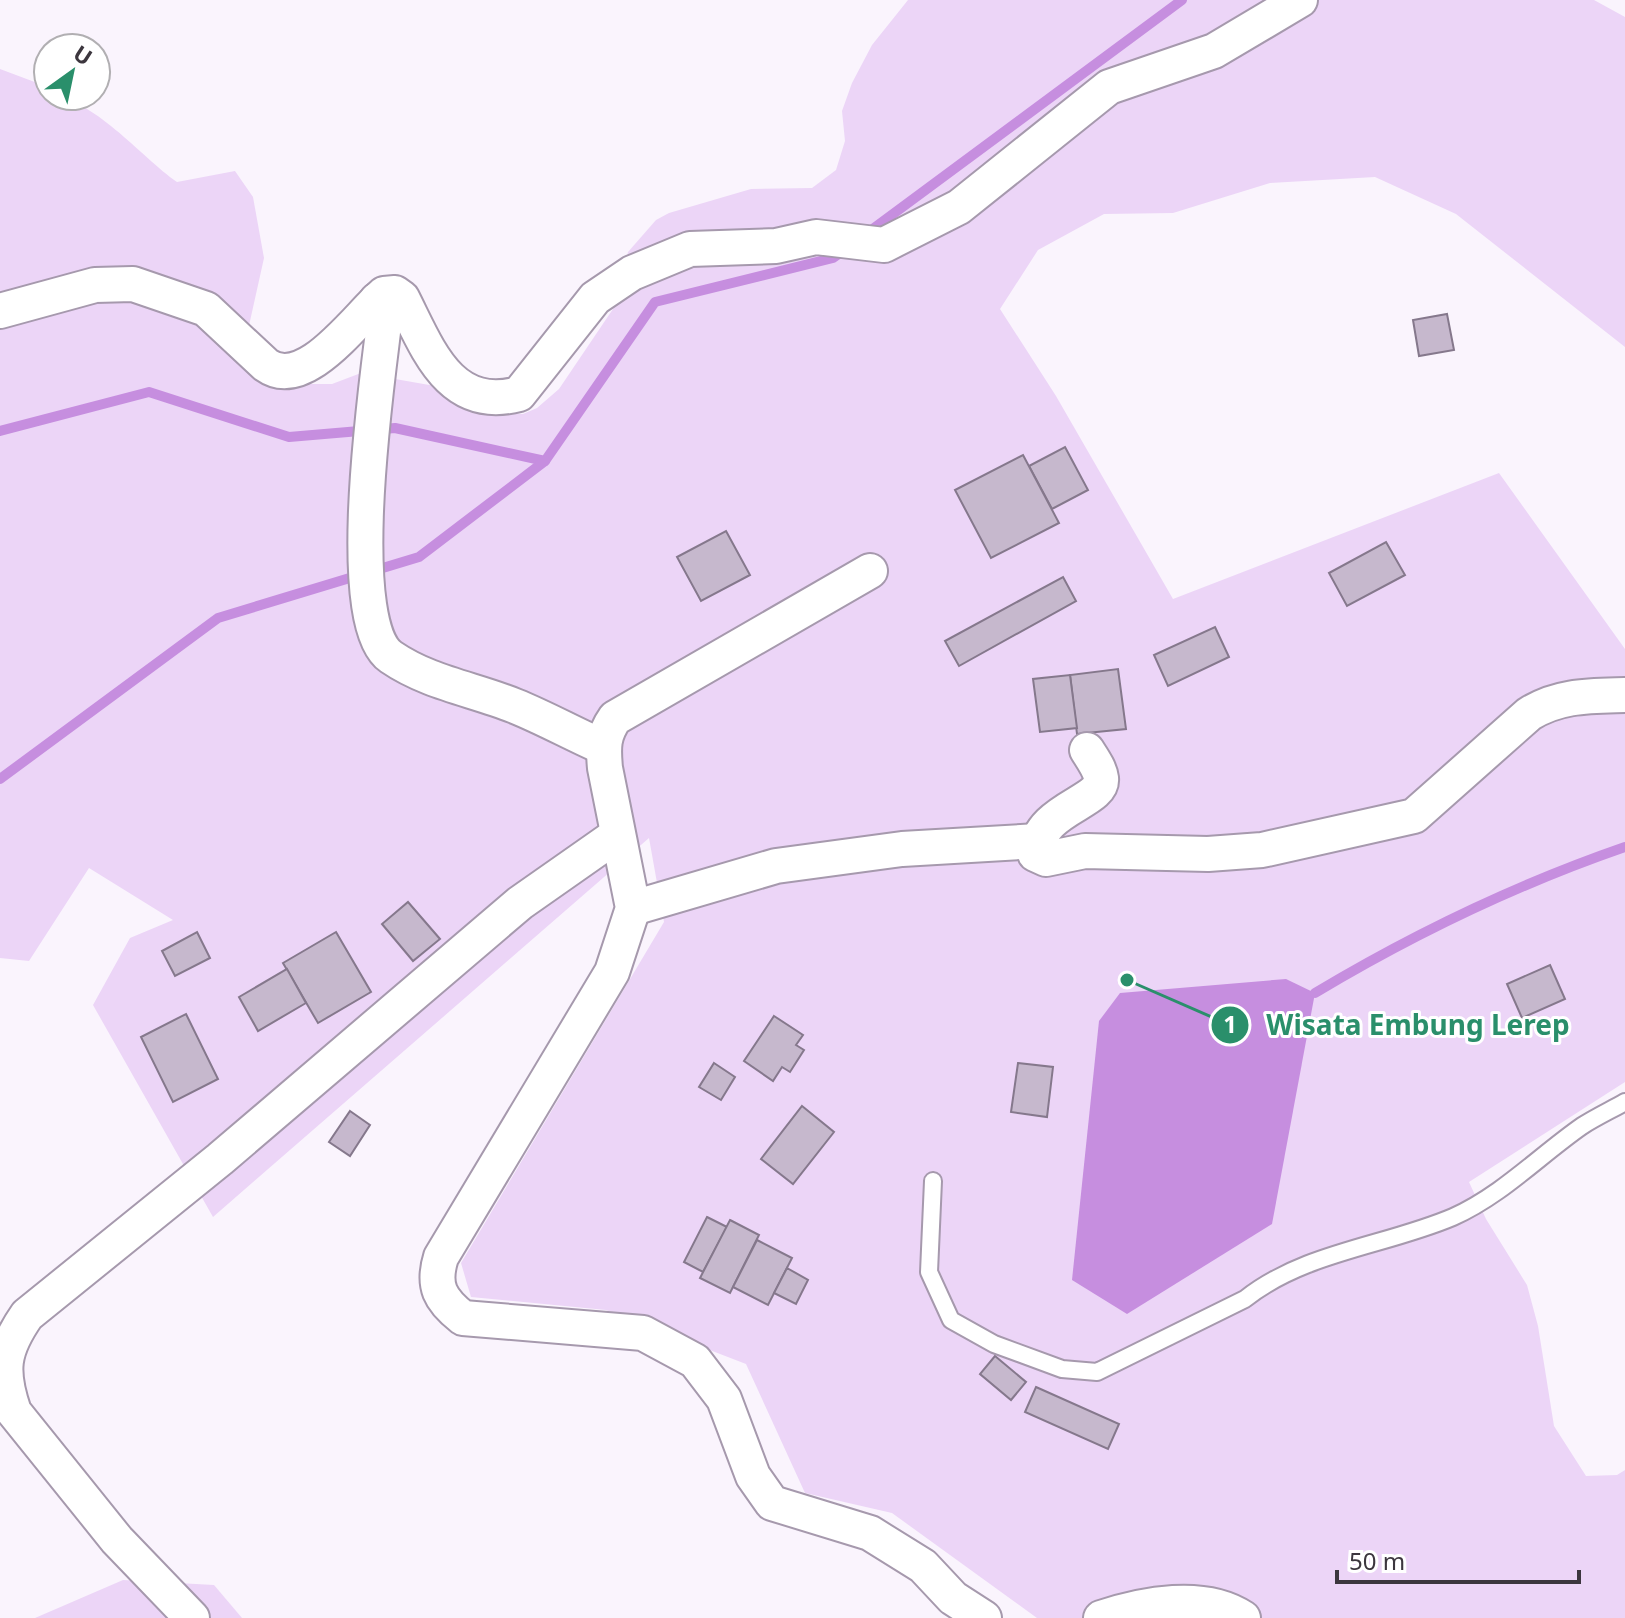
<svg xmlns="http://www.w3.org/2000/svg" width="1625" height="1618" viewBox="0 0 1625 1618" font-family="'Noto Sans',sans-serif">
  <rect width="100%" height="100%" fill="#faf4fd"/>
  <g fill="#ecd5f7">
    <path d="M 908,0 L 1594,0 L 1625,17 L 1625,347 L 1456,214 L 1375,177 L 1270,183 L 1173,213 L 1104,214 L 1038,250 L 1000,309 L 1056,396 L 1173,599 L 1499,473 L 1625,649 L 1625,1082 L 1469,1182 L 1486,1219 L 1527,1285 L 1538,1326 L 1554,1426 L 1586,1476 L 1617,1475 L 1625,1470 L 1625,1618 L 1037,1618 L 892,1513 L 805,1493 L 746,1364 L 606,1310 L 471,1297 L 461,1263 L 664,922 L 649,838 L 213,1217 L 93,1005 L 130,938 L 173,920 L 89,868 L 29,961 L 0,958 L 0,69 L 48,87 L 48,96 C 92,96 141,157 177,182 L 235,171 L 253,197 L 264,258 L 240,366 L 254,377 L 283,384 L 332,384 L 361,373 L 435,386 L 490,413 L 523,414 L 537,408 L 559,389 L 615,306 L 628,252 L 656,220 L 669,213 L 751,189 L 812,188 L 836,170 L 845,141 L 842,111 L 852,83 L 872,45 Z"/>
    <path d="M 123,1580 L 214,1585 L 242,1618 L 35,1618 Z"/>
  </g>
  <path fill="#c68edf" d="M 1286,979 L 1315,993 L 1272,1224 L 1127,1314 L 1072,1280 L 1099,1021 L 1120,993 Z"/>
  <g fill="none" stroke-linecap="round" stroke-linejoin="round">
    <g stroke="#c68edf" stroke-width="10">
      <path d="M 866,234 L 1182,0"/>
      <path d="M 0,431 L 149,392 L 289,437 L 395,428 L 545,461 L 655,302 L 833,258 L 847,248"/>
      <path d="M 0,779 L 218,618 L 419,557 L 545,461"/>
      <path d="M 1315,993 C 1412,935 1518,884 1625,847"/>
    </g>
  </g>
  <g fill="#c6b8cd" stroke="#85788c" stroke-width="2">
    <path d="M 1447,314 L 1454,350 L 1419,356 L 1413,320 Z"/>
    <path d="M 1065,447 L 1088,490 L 1052,509 L 1029,466 Z"/>
    <path d="M 1023,455 L 1059,523 L 991,558 L 955,490 Z"/>
    <path d="M 726,531 L 750,575 L 701,601 L 677,557 Z"/>
    <path d="M 1386,542 L 1405,575 L 1347,606 L 1329,573 Z"/>
    <path d="M 1063,577 L 1076,601 L 959,666 L 945,641 Z"/>
    <path d="M 1215,627 L 1229,657 L 1168,686 L 1154,655 Z"/>
    <path d="M 1118,669 L 1126,729 L 1077,734 L 1070,675 Z"/>
    <path d="M 1070,675 L 1077,728 L 1040,732 L 1033,679 Z"/>
    <path d="M 408,902 L 440,939 L 413,961 L 382,924 Z"/>
    <path d="M 197,932 L 210,958 L 175,976 L 162,951 Z"/>
    <path d="M 336,932 L 371,992 L 318,1023 L 283,963 Z"/>
    <path d="M 1550,965 L 1565,999 L 1522,1018 L 1507,984 Z"/>
    <path d="M 287,969 L 306,1003 L 258,1031 L 239,997 Z"/>
    <path d="M 186,1014 L 218,1079 L 173,1102 L 141,1037 Z"/>
    <path d="M 774,1016 L 803,1035 L 796,1045 L 804,1050 L 790,1072 L 782,1067 L 773,1081 L 744,1061 Z"/>
    <path d="M 714,1063 L 735,1077 L 721,1100 L 699,1087 Z"/>
    <path d="M 1018,1063 L 1053,1067 L 1047,1117 L 1011,1112 Z"/>
    <path d="M 802,1106 L 834,1132 L 793,1184 L 761,1159 Z"/>
    <path d="M 350,1111 L 370,1125 L 350,1156 L 329,1142 Z"/>
    <path d="M 707,1217 L 727,1227 L 703,1272 L 684,1262 Z"/>
    <path d="M 730,1220 L 759,1235 L 730,1293 L 700,1278 Z"/>
    <path d="M 757,1240 L 792,1258 L 768,1305 L 733,1287 Z"/>
    <path d="M 787,1268 L 808,1280 L 796,1304 L 774,1293 Z"/>
    <path d="M 995,1356 L 1026,1382 L 1011,1400 L 980,1374 Z"/>
    <path d="M 1036,1387 L 1119,1424 L 1108,1449 L 1025,1412 Z"/>
  </g>
  <g fill="none" stroke-linecap="round" stroke-linejoin="round">
    <g stroke="#a699ad" stroke-width="20">
      <path id="lane" d="M 933,1181 L 929,1272 L 951,1320 L 994,1344 L 1062,1369 L 1097,1372 L 1245,1299 C 1304,1252 1385,1246 1453,1217 C 1502,1195 1539,1156 1582,1126 C 1596,1117 1611,1110 1625,1102"/>
    </g>
    <g stroke="#a699ad" stroke-width="38">
      <g id="street">
        <path d="M 377,300 L 384,324 C 377,382 342,623 391,657 C 429,683 473,689 515,706 C 545,718 573,734 603,747"/>
        <path d="M 0,311 L 95,285 L 133,284 L 206,309 L 266,365 C 305,393 357,317 384,294 L 395,293 L 402,298 C 428,349 449,412 519,394 L 595,298 L 632,273 L 690,249 L 776,246 L 816,237 L 884,245 L 959,207 L 1109,87 L 1214,51 L 1300,0"/>
        <path d="M 870,571 L 615,718 C 603,735 603,747 605,768 L 633,908 L 612,972 L 441,1257 C 432,1286 440,1300 463,1318 L 643,1333 L 695,1361 L 724,1399 L 753,1476 L 772,1503 L 870,1533 L 923,1566 L 953,1598 L 984,1618"/>
        <path d="M 1087,750 C 1092,758 1100,769 1101,778 C 1104,803 1039,807 1035,854 L 1046,859 L 1085,851 L 1208,854 L 1262,850 L 1414,816 L 1529,714 C 1559,695 1590,696 1625,695"/>
        <path d="M 633,908 L 776,866 L 902,849 L 1038,841"/>
        <path d="M 192,1618 L 117,1540 L 14,1412 C 0,1371 2,1351 27,1315 L 220,1159 L 520,903 L 617,835"/>
        <path d="M 1101,1618 C 1143,1604 1204,1592 1243,1618"/>
      </g>
    </g>
    <use href="#lane" stroke="#fff" stroke-width="16"/>
    <use href="#street" stroke="#fff" stroke-width="34"/>
  </g>
  <path fill="none" stroke="#2a8f6b" stroke-width="3" d="M1127 980L1230 1025"/>
  <g fill="#2a8f6b" stroke="#fff" stroke-width="3">
    <circle cx="1127" cy="980" r="8"/>
    <circle cx="1230" cy="1025" r="20"/>
  </g>
  <g font-size="24" text-anchor="middle" font-weight="bold" fill="#fff">
    <text x="1230" y="1033">1</text>
  </g>
  <g font-size="28" text-anchor="middle" font-weight="bold" fill="#2a8f6b" stroke="#fff" stroke-width="6" stroke-linejoin="round" paint-order="stroke">
    <text x="1418" y="1035">Wisata Embung Lerep</text>
  </g>
  <g transform="translate(72 72) rotate(33)"><circle r="38" fill="#ffffff" stroke="#b1afb2" stroke-width="2"/>
  <path d="M0-6L14 30L0 20L-14 30Z" fill="#2a8f6b"/>
  <text y="-12" font-size="22" font-weight="bold" text-anchor="middle" fill="#3c363e">U</text>
  </g>
  <path d="M1337 1570v12h242v-12" fill="none" stroke="#3c363e" stroke-width="4"/>
  <text x="1349" y="1570" font-size="24" fill="#3c363e" stroke="#ffffff" stroke-width="6" paint-order="stroke">50 m</text>
</svg>
